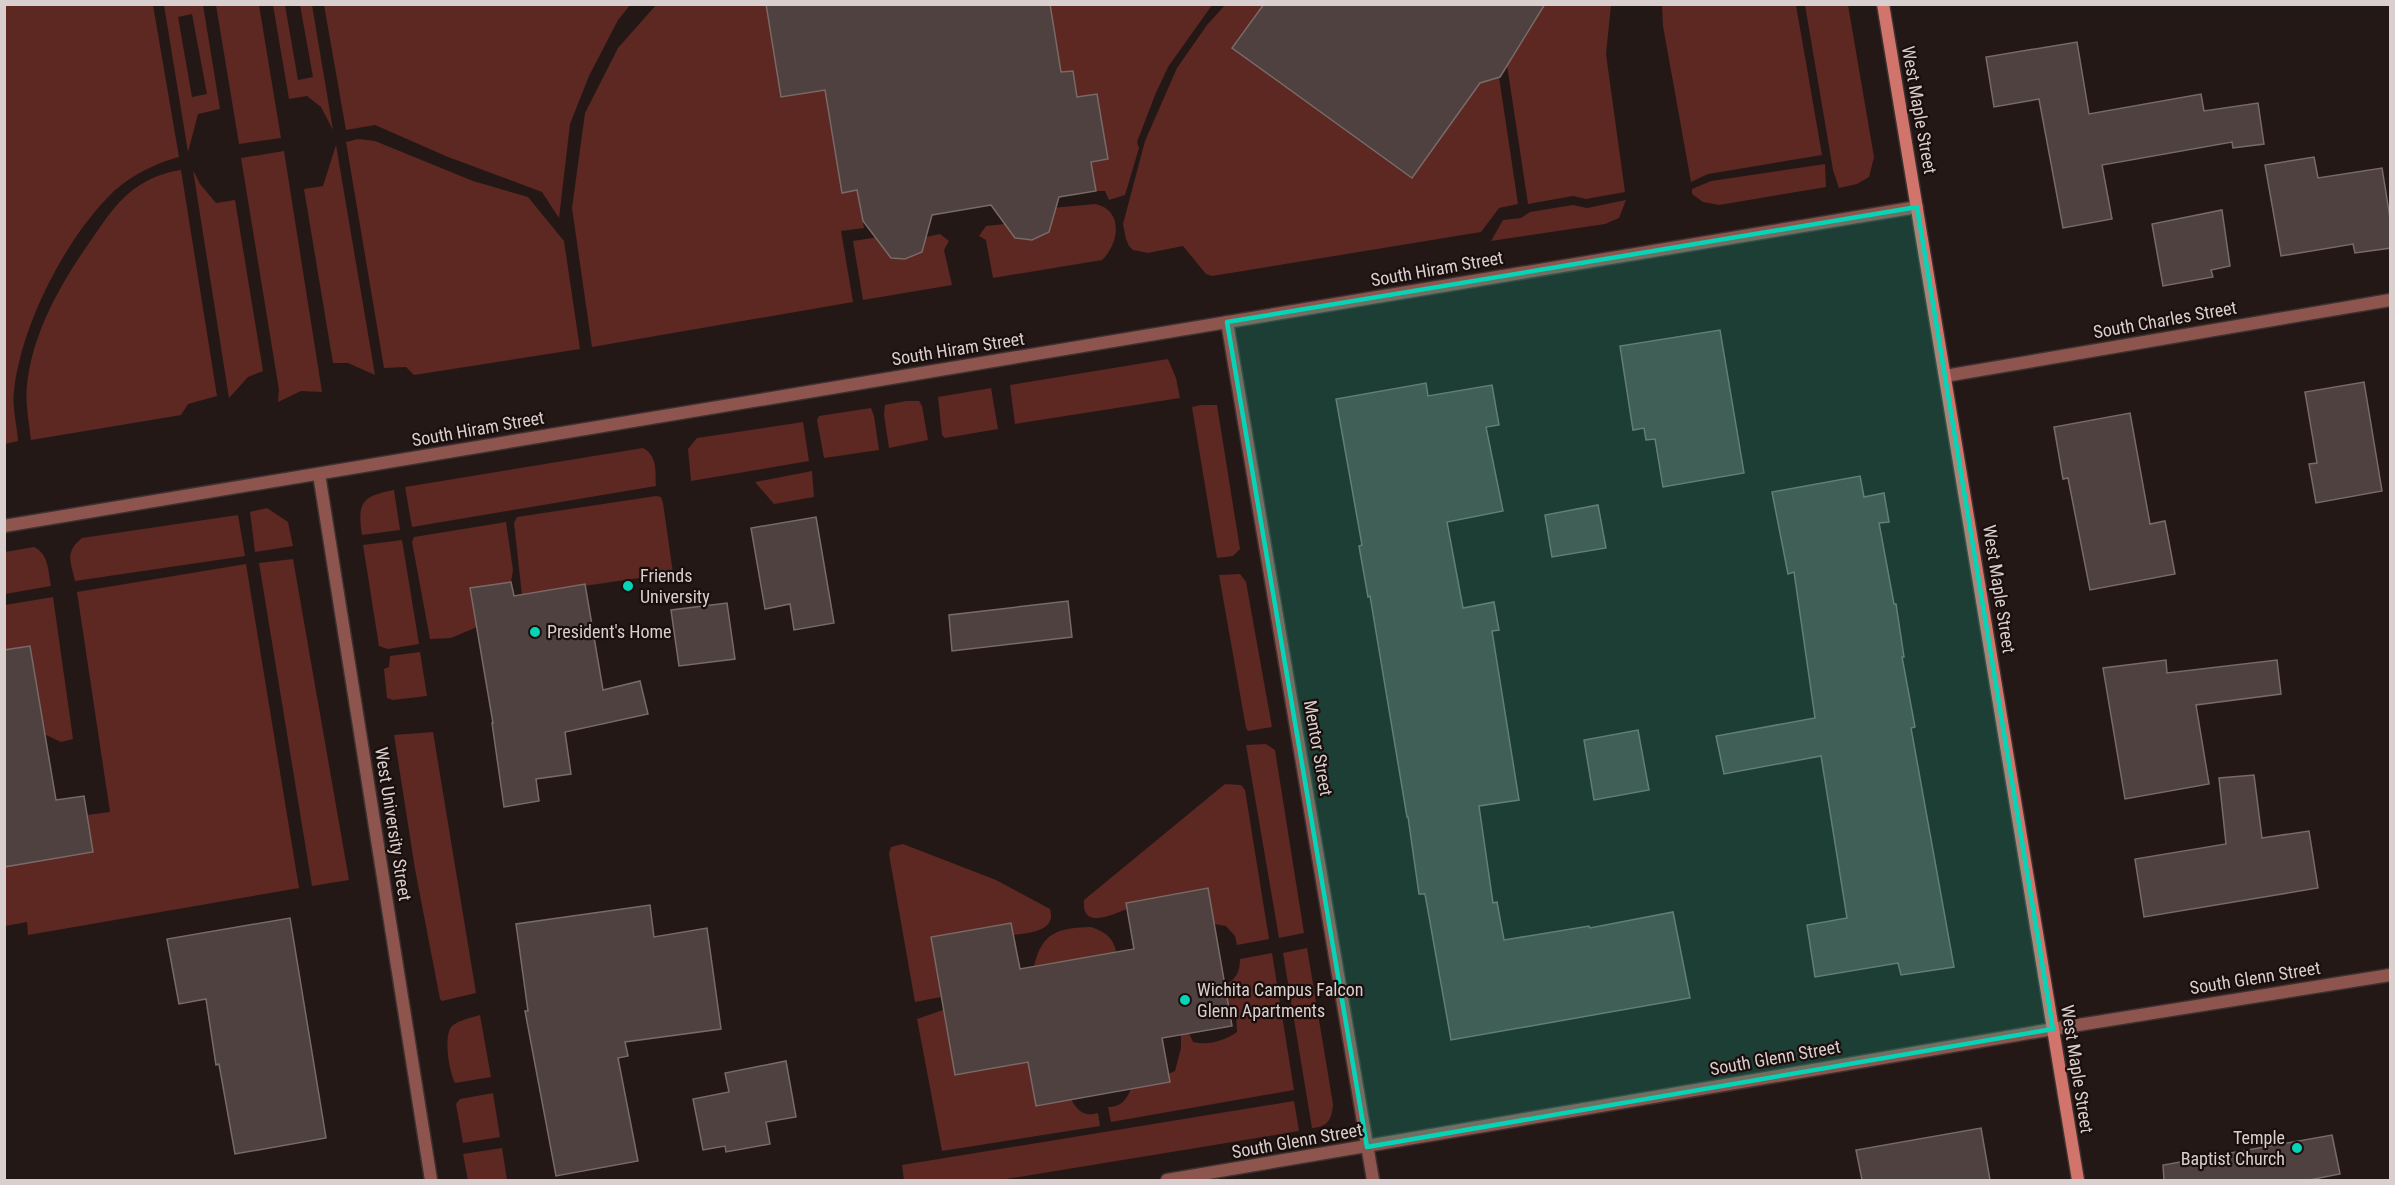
<svg xmlns="http://www.w3.org/2000/svg" width="2395" height="1185" viewBox="0 0 2395 1185" font-family="'Roboto Condensed',sans-serif">
  <rect width="100%" height="100%" fill="#241816"/>
  <g fill="#5d2722" fill-rule="evenodd">
    <path d="M 5,4 L 153,5 L 179,157 C 156,163 132,175 114,191 C 66,237 21,325 14,391 C 12,407 17,425 18,441 L 5,444 Z"/>
    <path d="M 164,5 L 203,5 L 220,109 L 198,114 L 188,152 ZM 192,14 L 207,94 L 192,97 L 178,17 Z"/>
    <path d="M 216,5 L 259,5 L 281,138 L 239,144 Z"/>
    <path d="M 273,5 L 285,5 L 298,80 L 313,77 L 300,5 L 312,5 L 333,130 L 321,107 L 307,96 L 289,99 Z"/>
    <path d="M 324,5 L 630,5 L 618,20 L 589,76 L 570,124 L 559,218 L 542,192 L 448,157 L 375,125 L 346,130 Z"/>
    <path d="M 656,5 L 766,5 L 781,97 L 837,88 L 834,145 L 842,193 L 857,190 L 864,228 L 841,231 L 853,302 L 592,347 L 572,208 L 585,113 L 618,48 Z"/>
    <path d="M 1050,5 L 1212,5 L 1168,67 L 1155,95 L 1137,142 L 1139,148 L 1125,195 L 1109,200 L 1105,191 L 1096,191 L 1091,162 L 1108,159 L 1077,97 L 1073,71 L 1061,72 Z"/>
    <path d="M 1225,5 L 1264,5 L 1233,48 L 1412,178 L 1480,83 L 1499,77 L 1518,204 L 1499,208 L 1481,232 L 1212,276 L 1206,274 L 1183,246 L 1148,253 L 1133,250 L 1129,246 L 1126,239 L 1123,224 L 1145,141 L 1177,68 L 1207,25 Z"/>
    <path d="M 1534,5 L 1611,5 L 1606,54 L 1625,192 L 1586,199 L 1573,196 L 1528,204 L 1507,65 L 1536,18 Z"/>
    <path d="M 1662,5 L 1796,5 L 1822,155 L 1708,174 L 1691,182 L 1663,26 Z"/>
    <path d="M 1805,5 L 1848,5 L 1874,157 L 1869,177 L 1857,184 L 1839,188 L 1833,170 Z"/>
    <path d="M 358,139 L 375,141 L 473,181 L 528,197 L 564,241 L 580,349 L 414,375 L 406,367 L 384,368 L 346,142 Z"/>
    <path d="M 336,145 L 375,375 L 348,363 L 333,363 L 304,189 L 323,186 Z"/>
    <path d="M 284,151 L 322,392 L 301,391 L 278,402 L 279,390 L 241,158 Z"/>
    <path d="M 1825,164 L 1826,187 L 1719,205 L 1703,202 L 1692,194 L 1692,189 L 1711,181 Z"/>
    <path d="M 181,170 L 217,396 L 188,404 L 181,415 L 31,440 C 29,422 25,402 27,385 C 33,329 64,278 96,233 C 105,220 115,205 128,194 C 143,181 160,173 181,170 Z"/>
    <path d="M 193,170 L 200,184 L 216,203 L 235,200 L 263,371 L 248,377 L 229,398 Z"/>
    <path d="M 1626,200 L 1619,218 L 1605,224 L 1491,241 L 1503,220 L 1521,218 L 1530,212 L 1573,205 L 1587,208 Z"/>
    <path d="M 1096,204 C 1124,211 1119,244 1102,260 L 993,278 L 986,240 L 979,236 L 986,226 L 1005,224 L 1015,238 L 1033,240 L 1049,231 L 1053,218 L 1051,208 Z"/>
    <path d="M 940,234 L 949,241 L 944,250 L 952,285 L 863,300 L 853,241 L 879,237 L 880,244 L 891,258 L 905,259 L 922,252 L 926,237 Z"/>
    <path d="M 1168,359 L 1176,378 L 1180,398 L 1015,424 L 1010,385 Z"/>
    <path d="M 991,388 L 998,429 L 945,438 L 942,435 L 938,397 Z"/>
    <path d="M 906,401 L 919,401 L 922,406 L 928,440 L 889,448 L 884,415 L 885,405 Z"/>
    <path d="M 1201,405 L 1217,405 L 1240,549 L 1233,556 L 1217,558 L 1192,407 Z"/>
    <path d="M 871,408 L 874,416 L 879,450 L 824,458 L 817,420 L 819,416 Z"/>
    <path d="M 803,422 L 809,461 L 691,481 L 688,449 L 697,438 Z"/>
    <path d="M 643,448 C 658,456 655,472 656,486 L 412,527 L 405,487 Z"/>
    <path d="M 812,471 L 814,497 L 774,504 L 755,482 Z"/>
    <path d="M 394,490 L 400,530 L 362,535 C 357,502 362,496 394,490 Z"/>
    <path d="M 656,496 L 661,497 L 663,503 L 673,573 L 522,595 L 514,523 L 517,517 Z"/>
    <path d="M 267,508 L 288,522 L 293,546 L 255,552 L 250,512 Z"/>
    <path d="M 238,515 L 245,556 L 75,581 C 71,561 64,553 82,538 Z"/>
    <path d="M 506,522 L 513,570 L 511,582 L 471,589 L 477,627 L 451,638 L 430,639 L 412,542 L 414,537 Z"/>
    <path d="M 402,540 L 419,644 L 388,649 L 379,646 L 363,545 Z"/>
    <path d="M 34,547 C 49,554 48,571 51,586 L 5,594 L 5,552 Z"/>
    <path d="M 293,559 L 349,880 L 312,886 L 259,563 Z"/>
    <path d="M 246,564 L 299,888 L 28,935 L 27,922 L 5,926 L 4,808 L 14,865 L 93,852 L 87,815 L 110,812 L 77,592 Z"/>
    <path d="M 1240,574 L 1246,582 L 1272,727 L 1248,731 L 1246,728 L 1219,575 Z"/>
    <path d="M 53,597 L 73,739 L 61,742 L 44,734 L 5,650 L 5,605 Z"/>
    <path d="M 420,652 L 427,696 L 393,700 L 387,698 L 384,669 L 389,667 L 390,656 Z"/>
    <path d="M 433,732 L 476,993 L 442,1001 L 440,999 L 415,869 L 394,735 Z"/>
    <path d="M 1266,744 L 1275,750 L 1304,933 L 1279,938 L 1246,745 Z"/>
    <path d="M 1225,784 L 1241,785 L 1245,790 L 1269,939 L 1237,945 L 1235,936 L 1226,926 L 1214,924 L 1207,888 L 1126,903 L 1127,909 C 1112,915 1081,930 1084,900 Z"/>
    <path d="M 903,844 L 996,880 L 1050,909 C 1057,931 1030,933 1014,935 L 1011,923 L 931,937 L 941,997 L 915,1002 L 889,854 L 891,847 Z"/>
    <path d="M 1091,927 C 1104,931 1114,938 1116,952 L 1034,966 C 1042,932 1058,928 1091,927 Z"/>
    <path d="M 1307,948 L 1333,1104 C 1332,1119 1328,1127 1312,1128 L 1283,953 Z"/>
    <path d="M 1272,953 L 1294,1090 L 1111,1122 L 1108,1107 C 1121,1107 1126,1100 1131,1089 L 1169,1082 L 1168,1074 L 1175,1071 L 1181,1048 L 1181,1034 L 1189,1033 L 1193,1042 C 1208,1046 1226,1040 1237,1032 L 1236,1014 L 1229,1010 L 1225,985 C 1236,979 1240,972 1240,959 Z"/>
    <path d="M 943,1010 L 955,1075 L 1028,1062 L 1036,1106 L 1071,1099 C 1078,1112 1085,1117 1098,1113 L 1100,1126 L 942,1151 L 917,1019 Z"/>
    <path d="M 480,1015 L 491,1077 L 455,1083 C 449,1072 443,1035 452,1026 C 459,1020 471,1018 480,1015 Z"/>
    <path d="M 493,1093 L 500,1137 L 463,1143 L 456,1104 L 460,1099 Z"/>
    <path d="M 1294,1101 L 1299,1131 L 1000,1180 L 904,1180 L 902,1165 Z"/>
    <path d="M 502,1148 L 507,1180 L 468,1180 L 463,1154 Z"/>
  </g>
  <g fill="#4f413f" stroke="#796a68" stroke-width="1.5">
    <path d="M 766,4 L 1050,4 L 1061,72 L 1073,71 L 1077,97 L 1097,94 L 1108,159 L 1091,162 L 1096,191 L 1059,197 L 1049,232 L 1032,240 L 1015,238 L 991,205 L 932,215 L 922,252 L 905,259 L 891,258 L 863,221 L 857,190 L 842,193 L 825,90 L 781,97 Z"/>
    <path d="M 1264,4 L 1545,4 L 1500,77 L 1480,83 L 1412,178 L 1232,48 Z"/>
    <path d="M 2077,42 L 2089,114 L 2201,94 L 2204,111 L 2258,103 L 2264,144 L 2233,148 L 2232,142 L 2102,165 L 2112,219 L 2063,228 L 2039,99 L 1994,107 L 1986,57 Z"/>
    <path d="M 2314,157 L 2318,178 L 2382,168 L 2391,224 L 2391,248 L 2355,253 L 2353,244 L 2281,256 L 2265,165 Z"/>
    <path d="M 2222,210 L 2230,266 L 2211,270 L 2213,277 L 2163,286 L 2152,224 Z"/>
    <path d="M 1720,330 L 1744,473 L 1663,487 L 1655,439 L 1646,440 L 1644,428 L 1633,430 L 1620,346 Z"/>
    <path d="M 2364,382 L 2382,491 L 2316,503 L 2309,464 L 2317,463 L 2305,392 Z"/>
    <path d="M 1426,383 L 1428,396 L 1492,385 L 1499,425 L 1486,427 L 1503,511 L 1447,522 L 1463,608 L 1494,602 L 1499,630 L 1492,631 L 1519,800 L 1479,806 L 1493,903 L 1497,902 L 1504,940 L 1589,926 L 1590,928 L 1673,912 L 1690,998 L 1451,1040 L 1425,894 L 1419,894 L 1408,817 L 1407,817 L 1370,596 L 1368,597 L 1359,546 L 1362,545 L 1336,399 Z"/>
    <path d="M 2130,413 L 2150,524 L 2165,521 L 2175,574 L 2090,590 L 2068,478 L 2063,479 L 2054,427 Z"/>
    <path d="M 1860,476 L 1864,497 L 1884,493 L 1889,522 L 1879,523 L 1894,604 L 1896,604 L 1904,657 L 1902,657 L 1915,727 L 1911,728 L 1954,967 L 1901,975 L 1898,963 L 1815,977 L 1807,925 L 1847,918 L 1821,756 L 1724,774 L 1716,736 L 1815,718 L 1794,572 L 1788,574 L 1772,492 Z"/>
    <path d="M 1598,505 L 1606,548 L 1552,557 L 1545,515 Z"/>
    <path d="M 816,517 L 834,623 L 794,630 L 790,604 L 765,609 L 751,528 Z"/>
    <path d="M 511,582 L 514,596 L 585,584 L 603,690 L 640,681 L 648,714 L 565,732 L 571,774 L 536,779 L 539,801 L 504,807 L 492,723 L 493,723 L 470,588 Z"/>
    <path d="M 1068,601 L 1072,637 L 952,651 L 949,615 Z"/>
    <path d="M 727,603 L 735,659 L 679,666 L 671,610 Z"/>
    <path d="M 30,646 L 56,800 L 84,796 L 93,852 L 4,867 L 4,650 Z"/>
    <path d="M 2166,660 L 2167,673 L 2277,660 L 2281,694 L 2196,705 L 2209,784 L 2125,799 L 2103,668 Z"/>
    <path d="M 1638,730 L 1649,790 L 1594,800 L 1584,740 Z"/>
    <path d="M 2254,775 L 2262,838 L 2309,831 L 2318,888 L 2144,917 L 2135,859 L 2226,844 L 2219,778 Z"/>
    <path d="M 1208,888 L 1232,1026 L 1162,1038 L 1170,1082 L 1036,1106 L 1028,1062 L 955,1075 L 931,937 L 1011,923 L 1020,969 L 1134,949 L 1126,903 Z"/>
    <path d="M 650,905 L 654,937 L 707,928 L 721,1029 L 625,1042 L 628,1056 L 618,1058 L 638,1161 L 556,1176 L 525,1011 L 528,1011 L 516,924 Z"/>
    <path d="M 290,918 L 326,1138 L 235,1154 L 219,1064 L 216,1065 L 206,999 L 179,1004 L 167,939 Z"/>
    <path d="M 786,1061 L 796,1117 L 766,1122 L 770,1144 L 726,1152 L 725,1146 L 703,1150 L 693,1099 L 729,1092 L 725,1073 Z"/>
    <path d="M 1981,1128 L 1990,1180 L 1862,1180 L 1856,1150 Z"/>
    <path d="M 2332,1135 L 2340,1174 L 2309,1180 L 2164,1180 L 2163,1165 Z"/>
  </g>
  <g fill="none" stroke-linecap="round" stroke-linejoin="round">
    <g stroke="#3d3230" stroke-width="15">
      <g id="street">
        <path d="M 1227,322 L 1373,1180"/>
        <path d="M 1945,376 L 2390,300"/>
        <path d="M 319,474 L 431,1180"/>
        <path d="M 4,526 L 1917,207"/>
        <path d="M 1167,1180 L 2053,1029 L 2390,975"/>
      </g>
    </g>
    <g stroke="#3d3230" stroke-width="15">
      <path id="secondary" d="M 1883,4 L 2078,1180"/>
    </g>
    <use href="#street" stroke="#8e554e" stroke-width="12"/>
    <use href="#secondary" stroke="#d1746b" stroke-width="12"/>
  </g>
  <path fill="#05d5b6" fill-opacity="0.2" stroke="#05d5b6" stroke-width="4.5" stroke-linejoin="round" d="M 1917,207 L 2053,1029 L 1367,1147 L 1227,322 Z"/>
  <g fill="#05d5b6" stroke="#1a0f0d" stroke-width="2">
    <circle cx="628" cy="586" r="6"/>
    <circle cx="535" cy="632" r="6"/>
    <circle cx="1185" cy="1000" r="6"/>
    <circle cx="2297" cy="1148" r="6"/>
  </g>
  <g text-anchor="middle" stroke-width="4.5" stroke-linejoin="round" paint-order="stroke">
    <g font-size="18" fill="#d8cfce" stroke="#1a0f0d">
      <text transform="translate(1919 110) rotate(80)" y="6">West Maple Street</text>
      <text transform="translate(1437 269) rotate(-10)" y="6">South Hiram Street</text>
      <text transform="translate(2165 320) rotate(-10)" y="6">South Charles Street</text>
      <text transform="translate(958 349) rotate(-9)" y="6">South Hiram Street</text>
      <text transform="translate(478 429) rotate(-10)" y="6">South Hiram Street</text>
      <text transform="translate(1999 589) rotate(81)" y="6">West Maple Street</text>
      <text transform="translate(1318 748) rotate(80)" y="6">Mentor Street</text>
      <text transform="translate(393 824) rotate(81)" y="6">West University Street</text>
      <text transform="translate(2255 978) rotate(-9)" y="6">South Glenn Street</text>
      <text transform="translate(1775 1058) rotate(-10)" y="6">South Glenn Street</text>
      <text transform="translate(2077 1069) rotate(81)" y="6">West Maple Street</text>
      <text transform="translate(1297 1141) rotate(-10)" y="6">South Glenn Street</text>
    </g>
    <g font-size="18" fill="#d8cfce" stroke="#1a0f0d" text-anchor="start">
      <text x="640" y="582">Friends<tspan x="640" dy="21">University</tspan></text>
      <text x="547" y="638">President's Home</text>
      <text x="1197" y="996">Wichita Campus Falcon<tspan x="1197" dy="21">Glenn Apartments</tspan></text>
      <text x="2285" y="1144" text-anchor="end">Temple<tspan x="2285" dy="21">Baptist Church</tspan></text>
    </g>
  </g>
  <rect width="2395" height="1185" fill="none" stroke="#d8cfce" stroke-width="12"/>
</svg>
